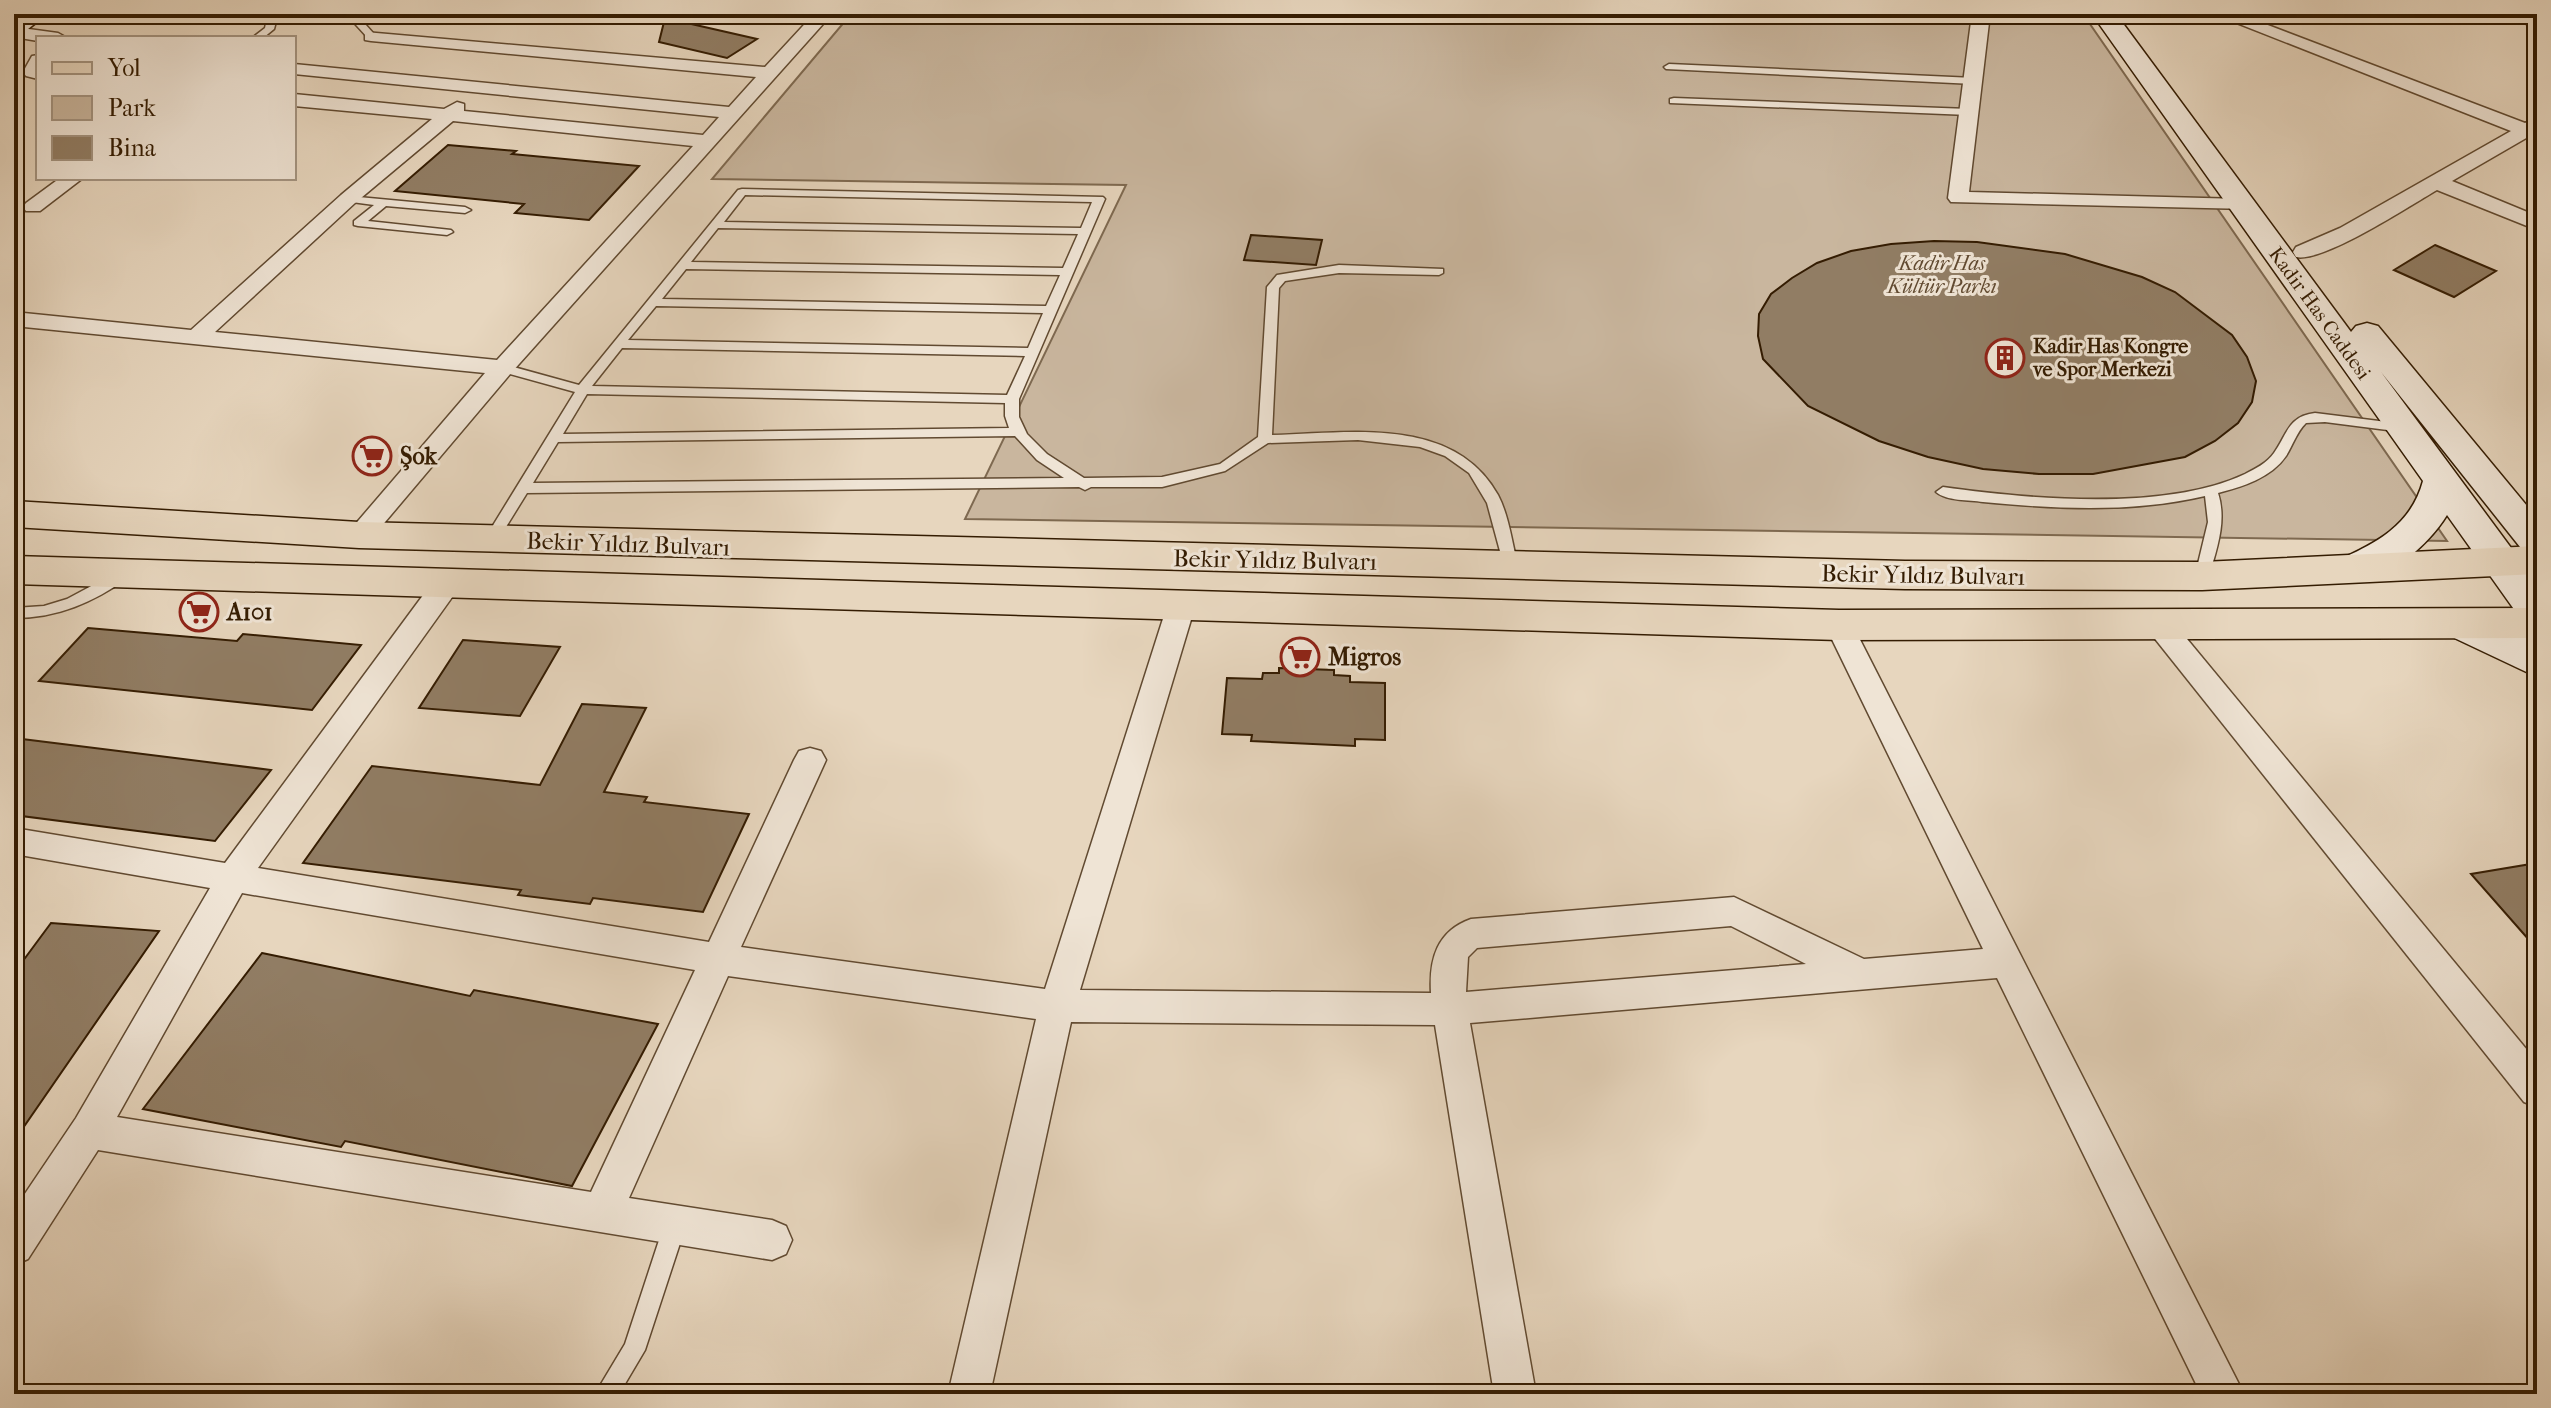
<svg xmlns="http://www.w3.org/2000/svg" width="2551" height="1408" viewBox="0 0 2551 1408" font-family="'IM FELL French Canon',serif">
  <rect width="100%" height="100%" fill="#e7d6be"/>
  <filter id="stains"><feTurbulence type="fractalNoise" baseFrequency=".0025" numOctaves="4"/><feColorMatrix values="0 0 0 0 .2 0 0 0 0 .09 0 0 0 0 .02 0 0 0 .5 -.17"/></filter>
  <radialGradient id="worn" r=".72"><stop offset=".6" stop-color="#630" stop-opacity="0"/><stop offset="1" stop-color="#630" stop-opacity=".3"/></radialGradient>
  <path fill="#c9b69e" stroke="#7e6950" stroke-width="2" d="M 851,14 L 2083,14 L 2447,541 L 965,519 L 1126,185 L 712,179 Z"/>
  <g fill="#917d64" stroke="#341c02" stroke-width="2">
    <path d="M 665,18 L 757,39 L 727,58 L 659,42 Z"/>
    <path d="M 448,145 L 516,151 L 512,154 L 639,166 L 589,220 L 515,213 L 524,204 L 395,191 Z"/>
    <path d="M 1251,235 L 1322,240 L 1316,265 L 1244,260 Z"/>
    <path d="M 1934,241 L 1977,242 L 2065,254 L 2142,277 L 2175,292 L 2232,335 L 2247,357 L 2256,381 L 2252,402 L 2238,423 L 2215,441 L 2185,457 L 2093,474 L 2039,474 L 1983,469 L 1928,457 L 1879,441 L 1808,406 L 1763,359 L 1758,336 L 1759,314 L 1771,294 L 1792,278 L 1817,263 L 1851,251 L 1891,244 Z"/>
    <path d="M 2435,245 L 2496,271 L 2454,297 L 2394,270 Z"/>
    <path d="M 88,628 L 237,641 L 243,634 L 361,645 L 312,710 L 39,681 Z"/>
    <path d="M 463,640 L 560,647 L 520,716 L 419,708 Z"/>
    <path d="M 1279,668 L 1334,670 L 1334,675 L 1350,676 L 1350,682 L 1385,683 L 1385,740 L 1355,739 L 1355,746 L 1251,741 L 1252,735 L 1222,734 L 1227,678 L 1262,679 L 1263,673 L 1279,673 Z"/>
    <path d="M 582,704 L 646,708 L 604,792 L 647,797 L 644,802 L 749,814 L 703,912 L 593,898 L 590,904 L 518,895 L 521,890 L 303,863 L 372,766 L 540,785 Z"/>
    <path d="M 14,738 L 167,757 L 271,770 L 215,841 L 14,815 Z"/>
    <path d="M 2537,863 L 2537,949 L 2471,874 Z"/>
    <path d="M 51,923 L 159,931 L 14,1141 L 14,973 Z"/>
    <path d="M 262,953 L 470,996 L 474,990 L 658,1024 L 572,1186 L 345,1141 L 341,1147 L 143,1109 Z"/>
  </g>
  <g fill="none" stroke-linecap="round" stroke-linejoin="round">
    <g stroke="#614a31" stroke-width="3">
      <g id="lane">
        <path d="M 268,14 L 278,14 L 274,29 L 263,38 L 252,38 L 265,28 Z"/>
        <path d="M 346,14 L 356,14 L 374,34 L 374,38 L 368,38 Z"/>
        <path d="M 1669,64 L 1974,78 L 1979,81 L 1974,84 L 1666,69 L 1664,67 Z"/>
        <path d="M 1674,98 L 1969,109 L 1974,112 L 1969,115 L 1670,103 L 1670,99 Z"/>
        <path d="M 742,189 L 1103,197 L 1105,199 L 1019,399 L 1019,417 L 1027,434 L 1047,454 L 1084,478 L 1162,477 L 1220,464 L 1258,437 L 1267,287 L 1277,275 L 1339,265 L 1443,269 L 1443,273 L 1439,275 L 1339,273 L 1285,281 L 1279,288 L 1272,435 C 1348,433 1454,415 1498,495 C 1509,516 1512,543 1518,566 L 1511,571 L 1504,566 L 1487,503 L 1469,473 L 1445,456 L 1420,447 L 1358,440 L 1268,443 L 1225,471 L 1162,487 L 1091,487 L 1085,490 L 1079,487 L 527,493 L 496,543 L 486,543 L 484,540 L 575,392 L 499,371 L 499,365 L 503,364 L 579,385 L 738,190 ZM 745,195 L 1092,202 L 1081,228 L 724,222 ZM 718,228 L 1078,234 L 1063,268 L 691,262 ZM 686,269 L 1060,275 L 1046,306 L 662,299 ZM 656,306 L 1043,313 L 1028,348 L 628,340 ZM 622,348 L 1025,356 L 1007,395 L 592,386 ZM 587,394 L 1005,403 L 1005,416 L 1009,428 L 563,434 ZM 1015,436 L 1037,460 L 1064,478 L 533,483 L 558,442 Z"/>
        <path d="M 348,196 L 465,207 L 471,210 L 465,213 L 386,206 L 368,221 L 451,230 L 453,232 L 447,235 L 358,226 L 354,225 L 354,221 L 374,205 L 344,201 L 342,199 Z"/>
        <path d="M 2315,413 L 2403,424 L 2410,428 L 2403,432 L 2325,422 L 2306,423 C 2296,433 2293,445 2286,456 C 2271,478 2242,487 2218,493 C 2227,521 2217,548 2209,576 L 2202,581 L 2195,576 L 2208,522 L 2205,496 C 2133,513 2056,509 1983,502 C 1969,500 1946,501 1936,492 L 1943,487 C 2029,499 2164,512 2245,474 C 2255,469 2267,463 2274,453 C 2287,435 2288,416 2315,413 Z"/>
        <path d="M 123,569 L 130,574 L 128,578 C 93,602 58,618 14,618 L 14,608 L 44,606 L 67,599 Z"/>
        <path d="M 675,1214 L 682,1218 L 686,1225 L 645,1350 L 619,1394 L 595,1394 L 625,1344 L 664,1225 L 668,1218 Z"/>
      </g>
    </g>
    <g stroke="#614a31" stroke-width="3">
      <g id="street">
        <path d="M 814,14 L 832,14 L 511,373 L 369,541 L 349,541 L 346,535 L 485,373 L 14,326 L 14,312 L 191,330 L 341,195 L 432,119 L 294,106 L 294,94 L 444,109 L 457,102 L 464,104 L 464,111 L 703,135 L 719,117 L 294,74 L 294,64 L 729,107 L 756,77 L 371,41 L 365,40 L 365,32 L 765,67 ZM 453,121 L 693,146 L 497,360 L 215,332 L 355,203 Z"/>
        <path d="M 1972,14 L 1990,14 L 1969,192 L 2242,199 L 2252,205 L 2249,209 L 1951,202 L 1948,198 Z"/>
        <path d="M 2214,14 L 2239,14 L 2525,123 L 2537,118 L 2537,140 L 2528,137 L 2452,181 L 2537,216 L 2537,230 L 2437,190 C 2411,205 2323,263 2296,257 L 2293,252 L 2296,247 L 2340,228 L 2511,131 Z"/>
        <path d="M 2504,14 L 2537,16 L 2537,27 L 2507,18 Z"/>
        <path d="M 14,27 L 58,33 L 67,38 L 38,41 L 14,37 Z"/>
        <path d="M 38,55 L 38,79 L 26,76 L 23,72 L 32,56 Z"/>
        <path d="M 60,178 L 83,178 L 40,211 L 26,211 L 23,207 L 26,203 Z"/>
        <path d="M 448,572 L 458,575 L 462,582 L 458,589 L 258,868 L 709,942 L 794,760 L 799,751 L 810,748 L 821,751 L 826,760 L 741,947 L 1045,989 L 1168,603 L 1172,596 L 1182,593 L 1192,596 L 1196,603 L 1080,990 L 1431,993 C 1429,959 1437,931 1471,919 L 1734,897 L 1864,959 L 1983,949 L 1825,625 L 1829,618 L 1839,615 L 1849,618 L 2244,1394 L 2201,1394 L 1997,978 L 1470,1023 L 1536,1394 L 1494,1394 L 1435,1025 L 1071,1022 L 990,1394 L 948,1394 L 1036,1019 L 728,976 L 629,1198 L 772,1220 L 786,1226 L 792,1240 L 786,1254 L 772,1260 L 98,1150 L 28,1259 L 14,1265 L 14,1210 L 76,1118 L 210,888 L 14,854 L 14,828 L 225,863 L 438,575 ZM 242,893 L 695,970 L 591,1192 L 117,1117 ZM 1731,926 L 1806,964 L 1466,992 L 1468,957 L 1477,948 Z"/>
        <path d="M 2158,613 L 2168,616 L 2537,1062 L 2537,1107 L 2524,1102 L 2148,630 L 2144,623 L 2148,616 Z"/>
      </g>
    </g>
    <g stroke="#341c02" stroke-width="3">
      <g id="secondary">
        <path d="M 19,14 L 47,14 L 23,33 L 14,35 L 14,17 Z"/>
        <path d="M 2092,14 L 2116,14 L 2351,332 L 2356,326 L 2367,323 L 2378,326 L 2537,518 L 2537,556 L 2524,552 L 2381,372 L 2537,583 L 2537,626 L 2523,622 L 2447,515 C 2427,548 2376,592 2334,580 L 2329,571 L 2334,562 C 2375,544 2411,526 2423,481 Z"/>
        <path d="M 2460,610 L 2509,628 L 2537,643 L 2537,677 L 2446,634 L 2440,624 L 2446,614 Z"/>
      </g>
    </g>
    <g stroke="#341c02" stroke-width="3">
      <g id="primary">
        <path d="M 14,501 L 359,522 L 1905,561 L 2202,562 L 2537,546 L 2537,574 L 2202,590 L 1905,589 L 359,548 L 14,527 Z"/>
        <path d="M 14,556 L 1839,610 L 2537,608 L 2537,638 L 1839,640 L 14,584 Z"/>
      </g>
    </g>
    <use href="#lane" fill="#efe4d5" fill-rule="evenodd"/>
    <use href="#street" fill="#efe4d5" fill-rule="evenodd"/>
    <use href="#secondary" fill="#efe4d5" fill-rule="evenodd"/>
    <use href="#primary" fill="#e7d6be" fill-rule="evenodd"/>
  </g>
  <defs>
    <g id="building-ring" transform="scale(2)"><circle r="9.5" fill="#efe4d5" stroke="#8f2418" stroke-width="1.5"/><path d="M-4-6H4V6H1V3H-1V6H-4ZM-2.5-4.3h1.7v1.8h-1.7ZM.8-4.3h1.7v1.8H.8ZM-2.5-1h1.7V.8h-1.7ZM.8-1h1.7V.8H.8Z" fill="#8f2418"/></g>
    <g id="supermarket-ring" transform="scale(2)"><circle r="9.5" fill="#efe4d5" stroke="#8f2418" stroke-width="1.5"/><path d="M-6-5.5h2.5l.6 2H6L4.5 2H-2.5L-4.4-4H-6ZM-1.5 3.2a1.3 1.3 0 1 0 .1 0ZM3 3.2a1.3 1.3 0 1 0 .1 0Z" fill="#8f2418"/></g>
  </defs>
  <g fill-rule="evenodd">
    <use href="#building-ring" x="2005" y="358"/>
    <use href="#supermarket-ring" x="372" y="456"/>
    <use href="#supermarket-ring" x="199" y="612"/>
    <use href="#supermarket-ring" x="1300" y="657"/>
  </g>
  <g text-anchor="middle" stroke-width="6" stroke-linejoin="round" paint-order="stroke">
    <g font-size="20" font-style="italic" fill="#614a31" stroke="#efe4d5">
      <text x="1942" y="270">Kadir Has<tspan x="1942" dy="23">Kültür Parkı</tspan></text>
    </g>
    <g font-size="20" fill="#341c02" stroke="#efe4d5">
      <text transform="translate(2320 313) rotate(54)" y="7">Kadir Has Caddesi</text>
    </g>
    <g font-size="20" font-weight="bold" fill="#341c02" stroke="#efe4d5" text-anchor="start">
      <text x="2033" y="353">Kadir Has Kongre<tspan x="2033" dy="23">ve Spor Merkezi</tspan></text>
    </g>
    <g font-size="24" font-weight="bold" fill="#341c02" stroke="#efe4d5" text-anchor="start">
      <text x="400" y="464">Şok</text>
      <text x="227" y="620">A101</text>
      <text x="1328" y="665">Migros</text>
    </g>
    <g font-size="24" fill="#341c02" stroke="#efe4d5">
      <text transform="translate(628 544) rotate(2)" y="8">Bekir Yıldız Bulvarı</text>
      <text transform="translate(1275 560) rotate(1)" y="8">Bekir Yıldız Bulvarı</text>
      <text transform="translate(1923 575) rotate(1)" y="8">Bekir Yıldız Bulvarı</text>
    </g>
  </g>
  <rect width="2551" height="1408" fill="none" stroke="#e7d6be" stroke-width="48"/>
  <rect x="16" y="16" width="2519" height="1376" fill="none" stroke="#341c02" stroke-width="4"/>
  <rect x="24" y="24" width="2503" height="1360" fill="none" stroke="#341c02" stroke-width="2"/>
  <rect x="36" y="36" width="260" height="144" fill="#efe4d5" stroke="#a49481" stroke-width="2"/>
  <rect x="52" y="62" width="40" height="12" fill="#e7d6be" stroke="#a49481" stroke-width="2"/>
  <text x="108" y="76" font-size="24" fill="#341c02">Yol</text>
  <rect x="52" y="96" width="40" height="24" fill="#c9b69e" stroke="#a49481" stroke-width="2"/>
  <text x="108" y="116" font-size="24" fill="#341c02">Park</text>
  <rect x="52" y="136" width="40" height="24" fill="#917d64" stroke="#a49481" stroke-width="2"/>
  <text x="108" y="156" font-size="24" fill="#341c02">Bina</text>
  <rect width="100%" height="100%" filter="url(#stains)"/>
  <rect width="100%" height="100%" fill="url(#worn)"/>
</svg>
